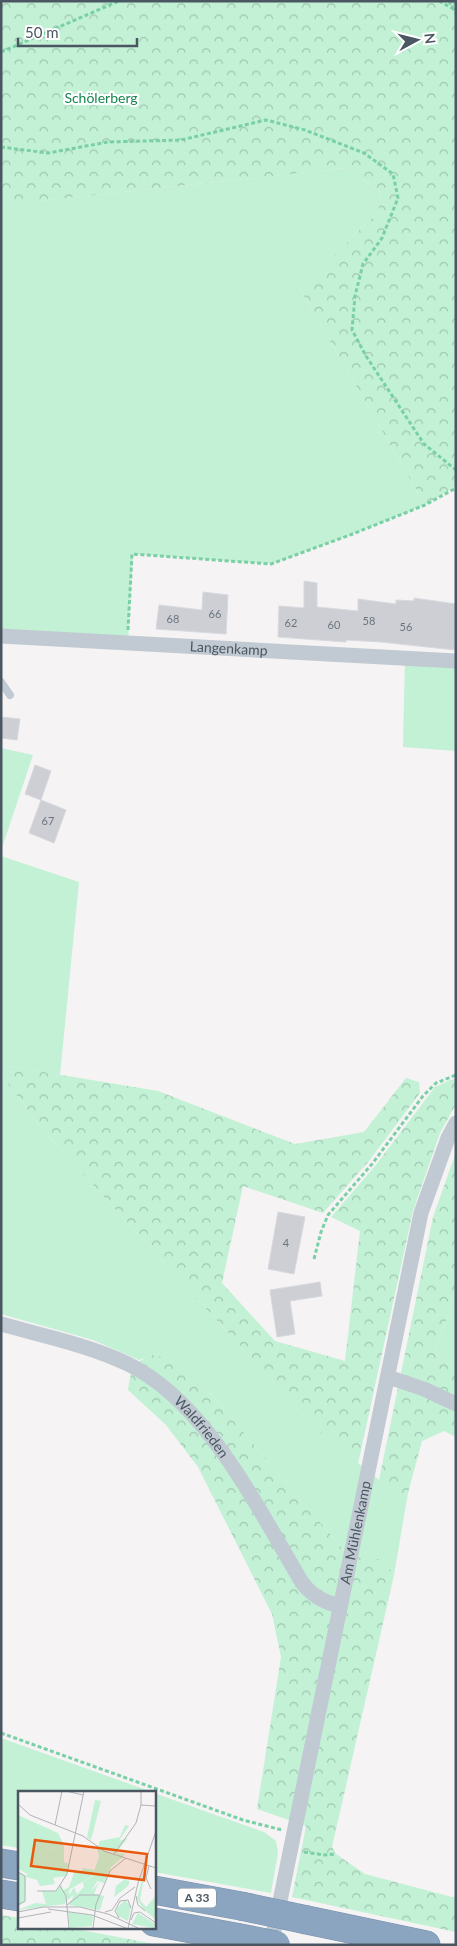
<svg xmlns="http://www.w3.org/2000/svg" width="457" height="1946" viewBox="0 0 457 1946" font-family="Lato,sans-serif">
  <defs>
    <pattern id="forest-crowns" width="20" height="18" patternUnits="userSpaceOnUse" patternTransform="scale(1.25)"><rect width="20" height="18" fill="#c3f1d5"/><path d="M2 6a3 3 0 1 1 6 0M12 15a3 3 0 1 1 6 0" fill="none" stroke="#a0c6b0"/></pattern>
  </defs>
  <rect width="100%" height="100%" fill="#f5f3f3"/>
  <g fill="#c3f1d5">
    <path d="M 346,168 L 380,192 L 378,212 L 300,289 L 425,505 L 350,535 L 271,564 L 133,554 L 128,643 L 1,636 L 1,205 Z"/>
    <path d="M 405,659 L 456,661 L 456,751 L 403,747 Z"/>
    <path d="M 1,748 L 33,755 L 1,851 Z"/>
    <path d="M 1,856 L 79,882 L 60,1075 L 1,1065 Z"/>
    <path d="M 1,1075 L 44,1131 L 315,1428 L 379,1480 L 397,1493 L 408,1493 L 394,1575 L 383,1559 L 362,1559 L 342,1548 L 192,1372 L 152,1355 L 139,1360 L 93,1340 L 1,1314 Z"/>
    <path d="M 456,1290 L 456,1370 L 435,1354 Z"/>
    <path d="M 1,1738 L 152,1792 L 19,1792 L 19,1848 L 1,1845 Z"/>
    <path d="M 154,1793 L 264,1832 L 276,1841 L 278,1853 L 271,1893 L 154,1872 Z"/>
  </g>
  <g fill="url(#forest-crowns)">
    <path d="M 1,1 L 456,1 L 456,486 L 425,505 L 300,289 L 378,212 L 380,192 L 346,168 L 2,205 Z"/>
    <path d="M 1,1065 L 158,1091 L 295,1144 L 364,1132 L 406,1078 L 419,1082 L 420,1093 L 369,1161 L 323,1213 L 243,1186 L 222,1283 L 275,1341 L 345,1361 L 360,1231 L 331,1217 L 375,1166 L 435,1087 L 450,1080 L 456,1079 L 456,1104 L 440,1133 L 413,1211 L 358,1464 L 315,1428 L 44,1131 L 1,1075 Z"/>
    <path d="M 456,1152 L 456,1290 L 435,1354 L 456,1370 L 456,1437 L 444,1431 L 422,1441 L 408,1493 L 397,1493 L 379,1480 L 433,1217 Z"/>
    <path d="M 152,1355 L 174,1359 L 192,1372 L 342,1548 L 362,1559 L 383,1559 L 394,1575 L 332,1847 L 336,1854 L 365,1874 L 456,1898 L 456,1932 L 292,1897 L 306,1826 L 257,1809 L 281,1657 L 272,1614 L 198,1467 L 166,1425 L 128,1390 C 131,1371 132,1362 152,1355 Z"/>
    <path d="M 1,1915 L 19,1918 L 19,1927 L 66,1927 L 159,1945 L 1,1945 Z"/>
  </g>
  <g fill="#cdcfd5" stroke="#d7d9de">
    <path d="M 304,581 L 317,583 L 317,607 L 358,611 L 358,599 L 396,604 L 396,600 L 414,601 L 414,598 L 456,604 L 455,650 L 381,642 L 346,640 L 346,642 L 278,637 L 279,606 L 304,608 Z"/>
    <path d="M 203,592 L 228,595 L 226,634 L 156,629 L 159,605 L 202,610 Z"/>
    <path d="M 1,717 L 20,719 L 17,740 L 1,738 Z"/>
    <path d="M 35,765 L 51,771 L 41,800 L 25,794 Z"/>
    <path d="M 41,800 L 66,810 L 54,843 L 29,833 Z"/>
    <path d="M 278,1212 L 305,1217 L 294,1274 L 268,1269 Z"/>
    <path d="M 320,1282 L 322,1296 L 290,1301 L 295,1334 L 277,1337 L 270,1290 Z"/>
  </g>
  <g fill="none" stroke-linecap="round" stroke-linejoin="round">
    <g stroke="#7690ad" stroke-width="29">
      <g id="motorway">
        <path d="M 1,1863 L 19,1866"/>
        <path d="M 154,1890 L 241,1906"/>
        <path d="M 1,1894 L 19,1897"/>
        <path d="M 307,1920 L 426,1945"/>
        <path d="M 154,1922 L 235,1937"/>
      </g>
    </g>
    <g stroke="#7ad0a6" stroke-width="3" stroke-dasharray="4 2.5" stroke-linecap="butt">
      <path d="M 439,1 L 452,8 L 455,1"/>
      <path d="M 449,1 L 456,14"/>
      <path d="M 1,52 L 119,1"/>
      <path d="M 1,147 L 48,153 L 108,142 L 181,140 L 266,120 L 305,130 L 364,153 L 393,174 L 398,198 L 382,238 L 363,264 L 355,296 L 352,330 L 366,356 L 424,444 L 456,470"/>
      <path d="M 128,630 L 132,554 L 271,564 L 350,535 L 425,505 L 456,488"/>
      <path d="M 314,1259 L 321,1232 L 328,1215 L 372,1164 L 423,1096 L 436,1083 L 456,1075"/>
      <path d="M 1,1733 L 243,1820 L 282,1830"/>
      <path d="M 304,1852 L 325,1855 L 336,1854"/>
    </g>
    <path stroke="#c1cad2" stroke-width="8" d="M 1,682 L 10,695"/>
    <g stroke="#c1cad2" stroke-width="15">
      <path id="s1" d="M 1,636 L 456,661"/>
      <path id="s2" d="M 1,1324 C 44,1336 88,1345 128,1364 C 208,1403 259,1511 303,1584 C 314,1597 324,1602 340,1606"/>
      <path d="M 388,1377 L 424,1389 L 456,1404"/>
      <path id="s3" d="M 271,1945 L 421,1213 L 448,1138 L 456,1123"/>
    </g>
    <use href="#motorway" stroke="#8ba5c1" stroke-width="28"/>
    <g stroke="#7690ad" stroke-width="29" stroke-linecap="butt">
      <g id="motorway-bridge">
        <path d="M 241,1906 L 307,1920"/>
        <path d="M 235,1937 L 276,1945"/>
      </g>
    </g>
    <use href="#motorway-bridge" stroke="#8ba5c1" stroke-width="28"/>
  </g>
  <g text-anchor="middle" stroke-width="4.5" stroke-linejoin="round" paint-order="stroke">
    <g font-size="11" fill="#6b747e">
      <text x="215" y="618">66</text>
      <text x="173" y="623">68</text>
      <text x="369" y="625">58</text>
      <text x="291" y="627">62</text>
      <text x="334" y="629">60</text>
      <text x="406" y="631">56</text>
      <text x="48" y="825">67</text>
      <text x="286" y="1247">4</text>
    </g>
    <rect fill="#fff" stroke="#808990" stroke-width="1" x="178" y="1888.5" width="38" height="19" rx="4"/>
    <g font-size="12" font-weight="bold" fill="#4a5661">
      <text x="197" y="1902">A 33</text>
    </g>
    <g font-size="14" fill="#17864f" stroke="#fff">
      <text x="101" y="103">Schölerberg</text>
    </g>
    <g font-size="14" fill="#4a5661" stroke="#fff">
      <text dy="5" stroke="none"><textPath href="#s1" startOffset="228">Langenkamp</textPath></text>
      <text dy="5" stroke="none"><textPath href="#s2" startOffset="231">Waldfrieden</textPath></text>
      <text dy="5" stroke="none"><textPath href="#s3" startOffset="421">Am Mühlenkamp</textPath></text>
    </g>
  </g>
  <g transform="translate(18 1791)">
    <rect width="138" height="138" fill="#f5f3f3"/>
    <path d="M 46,54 L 46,71 L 51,73 L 48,85 L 35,87 L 37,93 L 22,95 L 19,89 L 8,86 L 9,83 L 0,78 L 0,71 L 5,65 L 27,55 L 32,60 ZM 102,62 L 107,64 L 93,76 L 86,92 L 79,90 L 73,101 L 64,102 L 67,93 L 77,84 L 52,98 L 47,113 L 0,119 L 17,112 L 28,113 L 24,100 L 38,100 L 43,93 L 45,99 L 51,96 L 57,79 L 63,81 L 65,77 L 76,79 L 75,82 ZM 50,121 L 75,125 L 74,135 L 52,137 Z" fill="#c3f1d5"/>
    <path d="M 77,9 L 83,10 L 73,49 L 69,46 ZM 0,24 L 40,42 L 46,54 L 32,60 L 27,55 L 25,77 L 20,81 L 13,81 L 11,64 L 0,71 ZM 107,34 L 111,35 L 101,50 L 110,47 L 99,60 L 101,64 L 80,55 L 82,50 L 102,46 ZM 79,56 L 100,65 L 75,83 L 81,66 ZM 128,75 L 122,109 L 128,116 L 137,106 L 137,128 L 124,117 L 119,107 ZM 78,84 L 68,93 L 65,102 L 73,101 L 81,91 L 76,103 L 86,105 L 82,119 L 51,114 L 56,103 L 50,109 L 46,101 L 52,103 L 56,96 L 59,103 L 66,96 L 65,91 ZM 107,88 L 112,91 L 109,96 L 96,106 L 98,95 ZM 107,109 L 113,115 L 110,130 L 100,125 L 98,118 ZM 120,122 L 137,133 L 136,137 L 114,133 Z" fill="#c3f1d5"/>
    <path d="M 0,80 L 8,85 L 7,111 L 0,115 Z" fill="#c3f1d5"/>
    <path fill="none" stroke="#b1b4b9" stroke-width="1" d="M 48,0 L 65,4M 0,13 L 12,24 L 65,45 L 86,60 L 138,77M 123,14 L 138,15M 37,34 L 44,0M 96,63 L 118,32 L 123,14 L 123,0M 131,75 L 128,87 L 133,98M 0,81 L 7,85 L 7,110 L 0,114M 42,95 L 48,105 L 51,137M 19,100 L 38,100 L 49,83 L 66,0M 118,105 L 120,114 L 127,120M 49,114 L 62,104 L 81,104M 30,118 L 74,124 L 108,137M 0,121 L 25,116 L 62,116 L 90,123 L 120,137M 87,121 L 94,119 L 102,107 L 117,96M 0,127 L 33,121M 101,127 L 97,120 L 102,110 L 110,109 L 113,117M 113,129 L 116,122 L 122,121 L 138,132M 75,137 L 78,113 L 92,80 L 108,67M 110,137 L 120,92 L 138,40"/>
    <path fill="#e8590c" fill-opacity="0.15" stroke="#e8590c" stroke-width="2.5" d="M 17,49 L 129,63 L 126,89 L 13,75 Z"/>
    <rect width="138" height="138" fill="none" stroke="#4a5661" stroke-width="2.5"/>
  </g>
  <rect width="457" height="1946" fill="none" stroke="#4a5661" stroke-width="5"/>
  <g transform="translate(417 40) rotate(83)" stroke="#ffffff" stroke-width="4" paint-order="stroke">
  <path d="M0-4L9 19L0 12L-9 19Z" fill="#4a5661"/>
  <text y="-8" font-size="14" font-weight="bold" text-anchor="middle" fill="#4a5661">N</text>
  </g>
  <path d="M18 38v8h119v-8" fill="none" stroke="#4a5661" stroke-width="2.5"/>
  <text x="25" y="38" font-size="15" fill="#4a5661" stroke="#ffffff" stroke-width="4" paint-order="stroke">50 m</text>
</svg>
